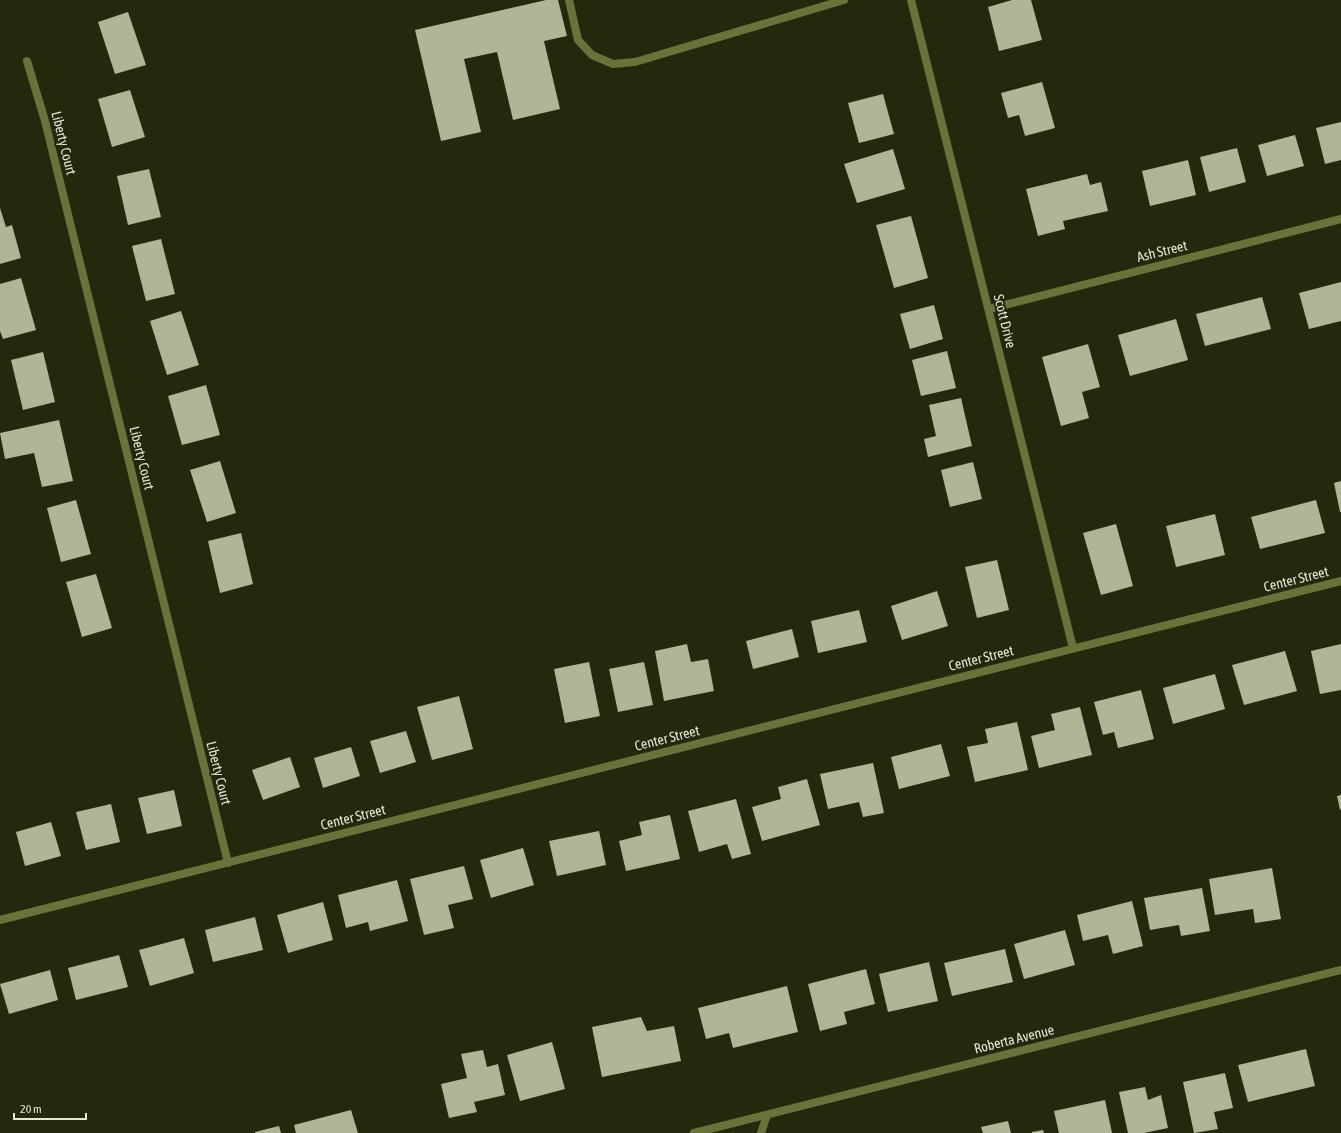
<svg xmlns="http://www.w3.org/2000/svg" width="1341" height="1133" viewBox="0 0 1341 1133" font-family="'Asap Condensed',sans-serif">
  <rect width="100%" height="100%" fill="#24280d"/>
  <g fill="#afb696">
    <path d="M 546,0 L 558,0 L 567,36 L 544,41 L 560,109 L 513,120 L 497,52 L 464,59 L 481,132 L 441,141 L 415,30 Z"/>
    <path d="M 1012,0 L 1031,0 L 1042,40 L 999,51 L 988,7 Z"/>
    <path d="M 128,12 L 146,65 L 115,74 L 98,22 Z"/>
    <path d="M 1042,82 L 1055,128 L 1025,136 L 1019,115 L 1008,118 L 1001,93 Z"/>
    <path d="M 130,90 L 145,137 L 112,147 L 98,99 Z"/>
    <path d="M 883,94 L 894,134 L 859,143 L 848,103 Z"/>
    <path d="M 1341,122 L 1341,160 L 1325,164 L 1316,128 Z"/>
    <path d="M 1295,135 L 1304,166 L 1267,176 L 1258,145 Z"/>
    <path d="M 1237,148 L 1246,182 L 1209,192 L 1200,157 Z"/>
    <path d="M 893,149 L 905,189 L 857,203 L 844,164 Z"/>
    <path d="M 1188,160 L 1196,195 L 1150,206 L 1142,171 Z"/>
    <path d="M 149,169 L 161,217 L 128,225 L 117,176 Z"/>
    <path d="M 1087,174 L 1090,185 L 1101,182 L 1108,211 L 1063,221 L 1065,229 L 1038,236 L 1026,189 Z"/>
    <path d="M 0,208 L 6,227 L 12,225 L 21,258 L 0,264 Z"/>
    <path d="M 911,216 L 928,278 L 894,288 L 876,225 Z"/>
    <path d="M 161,239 L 175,294 L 146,301 L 132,246 Z"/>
    <path d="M 21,278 L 36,330 L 3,339 L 0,331 L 0,284 Z"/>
    <path d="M 1341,282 L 1341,321 L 1309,329 L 1299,293 Z"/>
    <path d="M 1262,297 L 1271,329 L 1205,346 L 1196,314 Z"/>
    <path d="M 934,305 L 943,339 L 910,349 L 900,314 Z"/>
    <path d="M 181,311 L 199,365 L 167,375 L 150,321 Z"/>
    <path d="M 1176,319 L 1188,360 L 1130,376 L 1118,335 Z"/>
    <path d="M 1088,344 L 1100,387 L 1082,392 L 1089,418 L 1061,426 L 1042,357 Z"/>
    <path d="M 947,351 L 956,388 L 921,396 L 912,360 Z"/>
    <path d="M 43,352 L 55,402 L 23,410 L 11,360 Z"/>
    <path d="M 206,385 L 220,435 L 182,445 L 168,396 Z"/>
    <path d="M 961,398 L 972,446 L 928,457 L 924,439 L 936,436 L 929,405 Z"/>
    <path d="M 59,420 L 73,481 L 42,487 L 34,453 L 5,459 L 0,433 Z"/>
    <path d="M 220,461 L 236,513 L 207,522 L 190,470 Z"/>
    <path d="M 973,462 L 982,499 L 950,507 L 941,470 Z"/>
    <path d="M 1341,481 L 1341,512 L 1340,512 L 1334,483 Z"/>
    <path d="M 76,500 L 91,554 L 61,562 L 47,508 Z"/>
    <path d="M 1316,500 L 1325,533 L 1260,549 L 1251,517 Z"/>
    <path d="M 1215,514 L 1225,555 L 1176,567 L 1166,526 Z"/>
    <path d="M 1116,524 L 1133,586 L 1101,595 L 1083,533 Z"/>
    <path d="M 241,533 L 253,584 L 220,593 L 208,541 Z"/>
    <path d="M 997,560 L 1009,610 L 977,618 L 965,567 Z"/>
    <path d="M 96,574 L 112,628 L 82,637 L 66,582 Z"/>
    <path d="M 937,591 L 948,626 L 902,640 L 891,606 Z"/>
    <path d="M 859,610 L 867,642 L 818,653 L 811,621 Z"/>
    <path d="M 792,629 L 799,657 L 753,669 L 746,641 Z"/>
    <path d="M 687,644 L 691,662 L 708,659 L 714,691 L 664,701 L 655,651 Z"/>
    <path d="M 1341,644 L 1341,690 L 1320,694 L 1311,651 Z"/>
    <path d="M 1285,651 L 1297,691 L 1244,705 L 1232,665 Z"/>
    <path d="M 589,662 L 600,716 L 565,723 L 554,669 Z"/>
    <path d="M 644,662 L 653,705 L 618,712 L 609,669 Z"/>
    <path d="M 1215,674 L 1225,709 L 1173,724 L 1163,688 Z"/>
    <path d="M 1141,690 L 1154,739 L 1118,748 L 1114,732 L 1103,735 L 1094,702 Z"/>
    <path d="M 459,696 L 473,749 L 432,760 L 417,707 Z"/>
    <path d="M 1080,707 L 1092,755 L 1039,768 L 1031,736 L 1055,730 L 1051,714 Z"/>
    <path d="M 1017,722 L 1028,770 L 975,782 L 967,747 L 988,743 L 985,729 Z"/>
    <path d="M 406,731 L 416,762 L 380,773 L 370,741 Z"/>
    <path d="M 941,744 L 950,776 L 899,789 L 891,757 Z"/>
    <path d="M 351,747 L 360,776 L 323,788 L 314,758 Z"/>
    <path d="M 290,757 L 300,787 L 263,800 L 252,770 Z"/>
    <path d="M 873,763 L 884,813 L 863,817 L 859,802 L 828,809 L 820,774 Z"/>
    <path d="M 807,779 L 820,825 L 762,841 L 752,807 L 781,799 L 778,787 Z"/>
    <path d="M 174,790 L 182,826 L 147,834 L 138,798 Z"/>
    <path d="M 1341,795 L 1341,809 L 1340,810 L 1337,796 Z"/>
    <path d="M 736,799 L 751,854 L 732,859 L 727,844 L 699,852 L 688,811 Z"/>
    <path d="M 111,804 L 120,842 L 86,850 L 76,812 Z"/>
    <path d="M 670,815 L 680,859 L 626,871 L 619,841 L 642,835 L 639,822 Z"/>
    <path d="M 51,822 L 61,856 L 25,866 L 16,832 Z"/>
    <path d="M 599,831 L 606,865 L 557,876 L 549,841 Z"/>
    <path d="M 523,848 L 534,885 L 491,898 L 480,860 Z"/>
    <path d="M 464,866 L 473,899 L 448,905 L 454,928 L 424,935 L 410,879 Z"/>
    <path d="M 1272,868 L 1281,919 L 1255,923 L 1253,909 L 1215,915 L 1209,879 Z"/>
    <path d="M 397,880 L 408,921 L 370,931 L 368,922 L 346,928 L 338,895 Z"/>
    <path d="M 1202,888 L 1210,931 L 1181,936 L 1179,925 L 1150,930 L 1144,898 Z"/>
    <path d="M 1132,901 L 1143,946 L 1113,954 L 1108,935 L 1083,941 L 1077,915 Z"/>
    <path d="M 323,902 L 333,940 L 288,953 L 277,915 Z"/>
    <path d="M 255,917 L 263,950 L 213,962 L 205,930 Z"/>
    <path d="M 1065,930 L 1075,965 L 1024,979 L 1014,944 Z"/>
    <path d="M 184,938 L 194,973 L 150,986 L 139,950 Z"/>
    <path d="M 1005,949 L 1013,982 L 952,996 L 944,963 Z"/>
    <path d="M 119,955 L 128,987 L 76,1000 L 68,968 Z"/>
    <path d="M 929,962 L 938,1001 L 888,1012 L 879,974 Z"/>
    <path d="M 866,969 L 875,1004 L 844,1012 L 847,1024 L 820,1031 L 808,984 Z"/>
    <path d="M 50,970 L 58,1000 L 9,1014 L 0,984 Z"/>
    <path d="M 787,986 L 798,1032 L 733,1048 L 729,1033 L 706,1039 L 698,1008 Z"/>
    <path d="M 641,1017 L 647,1031 L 674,1026 L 681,1061 L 602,1077 L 592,1027 Z"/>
    <path d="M 552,1042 L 565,1089 L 520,1101 L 507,1055 Z"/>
    <path d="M 1306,1049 L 1315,1086 L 1248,1102 L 1238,1065 Z"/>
    <path d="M 483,1050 L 487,1067 L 498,1064 L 505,1095 L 474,1102 L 477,1112 L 449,1118 L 441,1084 L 467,1078 L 461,1054 Z"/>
    <path d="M 1225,1073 L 1233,1108 L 1214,1112 L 1218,1129 L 1194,1133 L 1183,1082 Z"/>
    <path d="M 1145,1087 L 1148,1100 L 1161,1095 L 1168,1128 L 1144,1133 L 1128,1133 L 1119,1092 Z"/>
    <path d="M 1105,1100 L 1112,1133 L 1059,1133 L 1054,1111 Z"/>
    <path d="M 351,1110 L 358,1133 L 296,1133 L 294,1125 Z"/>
    <path d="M 1008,1121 L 1011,1133 L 983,1133 L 981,1127 Z"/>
    <path d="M 279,1126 L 281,1133 L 255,1133 L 255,1132 Z"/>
    <path d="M 1043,1130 L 1044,1133 L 1032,1133 L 1032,1132 Z"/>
  </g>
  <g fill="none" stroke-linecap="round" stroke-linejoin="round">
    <path stroke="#69723a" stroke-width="8" d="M 569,0 L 578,40 L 592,55 L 613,64 L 635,62 L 844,0"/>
    <g stroke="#69723a" stroke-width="8">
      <path d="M 911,0 L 1073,648"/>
      <path d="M 27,61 L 45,121 L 228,863"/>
      <path d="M 989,309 L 1341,219"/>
      <path d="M 0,920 L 1341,581"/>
      <path d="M 694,1133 L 1341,970"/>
      <path d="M 761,1133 L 767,1115"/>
    </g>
  </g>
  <g text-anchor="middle" stroke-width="4" stroke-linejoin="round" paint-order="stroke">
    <g font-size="14" fill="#e4e8d7" stroke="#24280d">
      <text transform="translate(64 143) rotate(76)" y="5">Liberty Court</text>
      <text transform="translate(1162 251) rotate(-14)" y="5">Ash Street</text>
      <text transform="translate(1005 321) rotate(76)" y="5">Scott Drive</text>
      <text transform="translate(142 458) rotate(76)" y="5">Liberty Court</text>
      <text transform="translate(1296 579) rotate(-14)" y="5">Center Street</text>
      <text transform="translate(981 658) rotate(-14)" y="5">Center Street</text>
      <text transform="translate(667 738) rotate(-14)" y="5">Center Street</text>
      <text transform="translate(219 773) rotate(76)" y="5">Liberty Court</text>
      <text transform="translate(353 817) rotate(-14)" y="5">Center Street</text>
      <text transform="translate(1014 1039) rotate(-14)" y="5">Roberta Avenue</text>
    </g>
  </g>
  <path d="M14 1113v6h72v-6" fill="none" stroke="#e4e8d7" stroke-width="2"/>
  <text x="20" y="1113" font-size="12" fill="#e4e8d7" stroke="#24280d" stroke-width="3" paint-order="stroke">20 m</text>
</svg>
